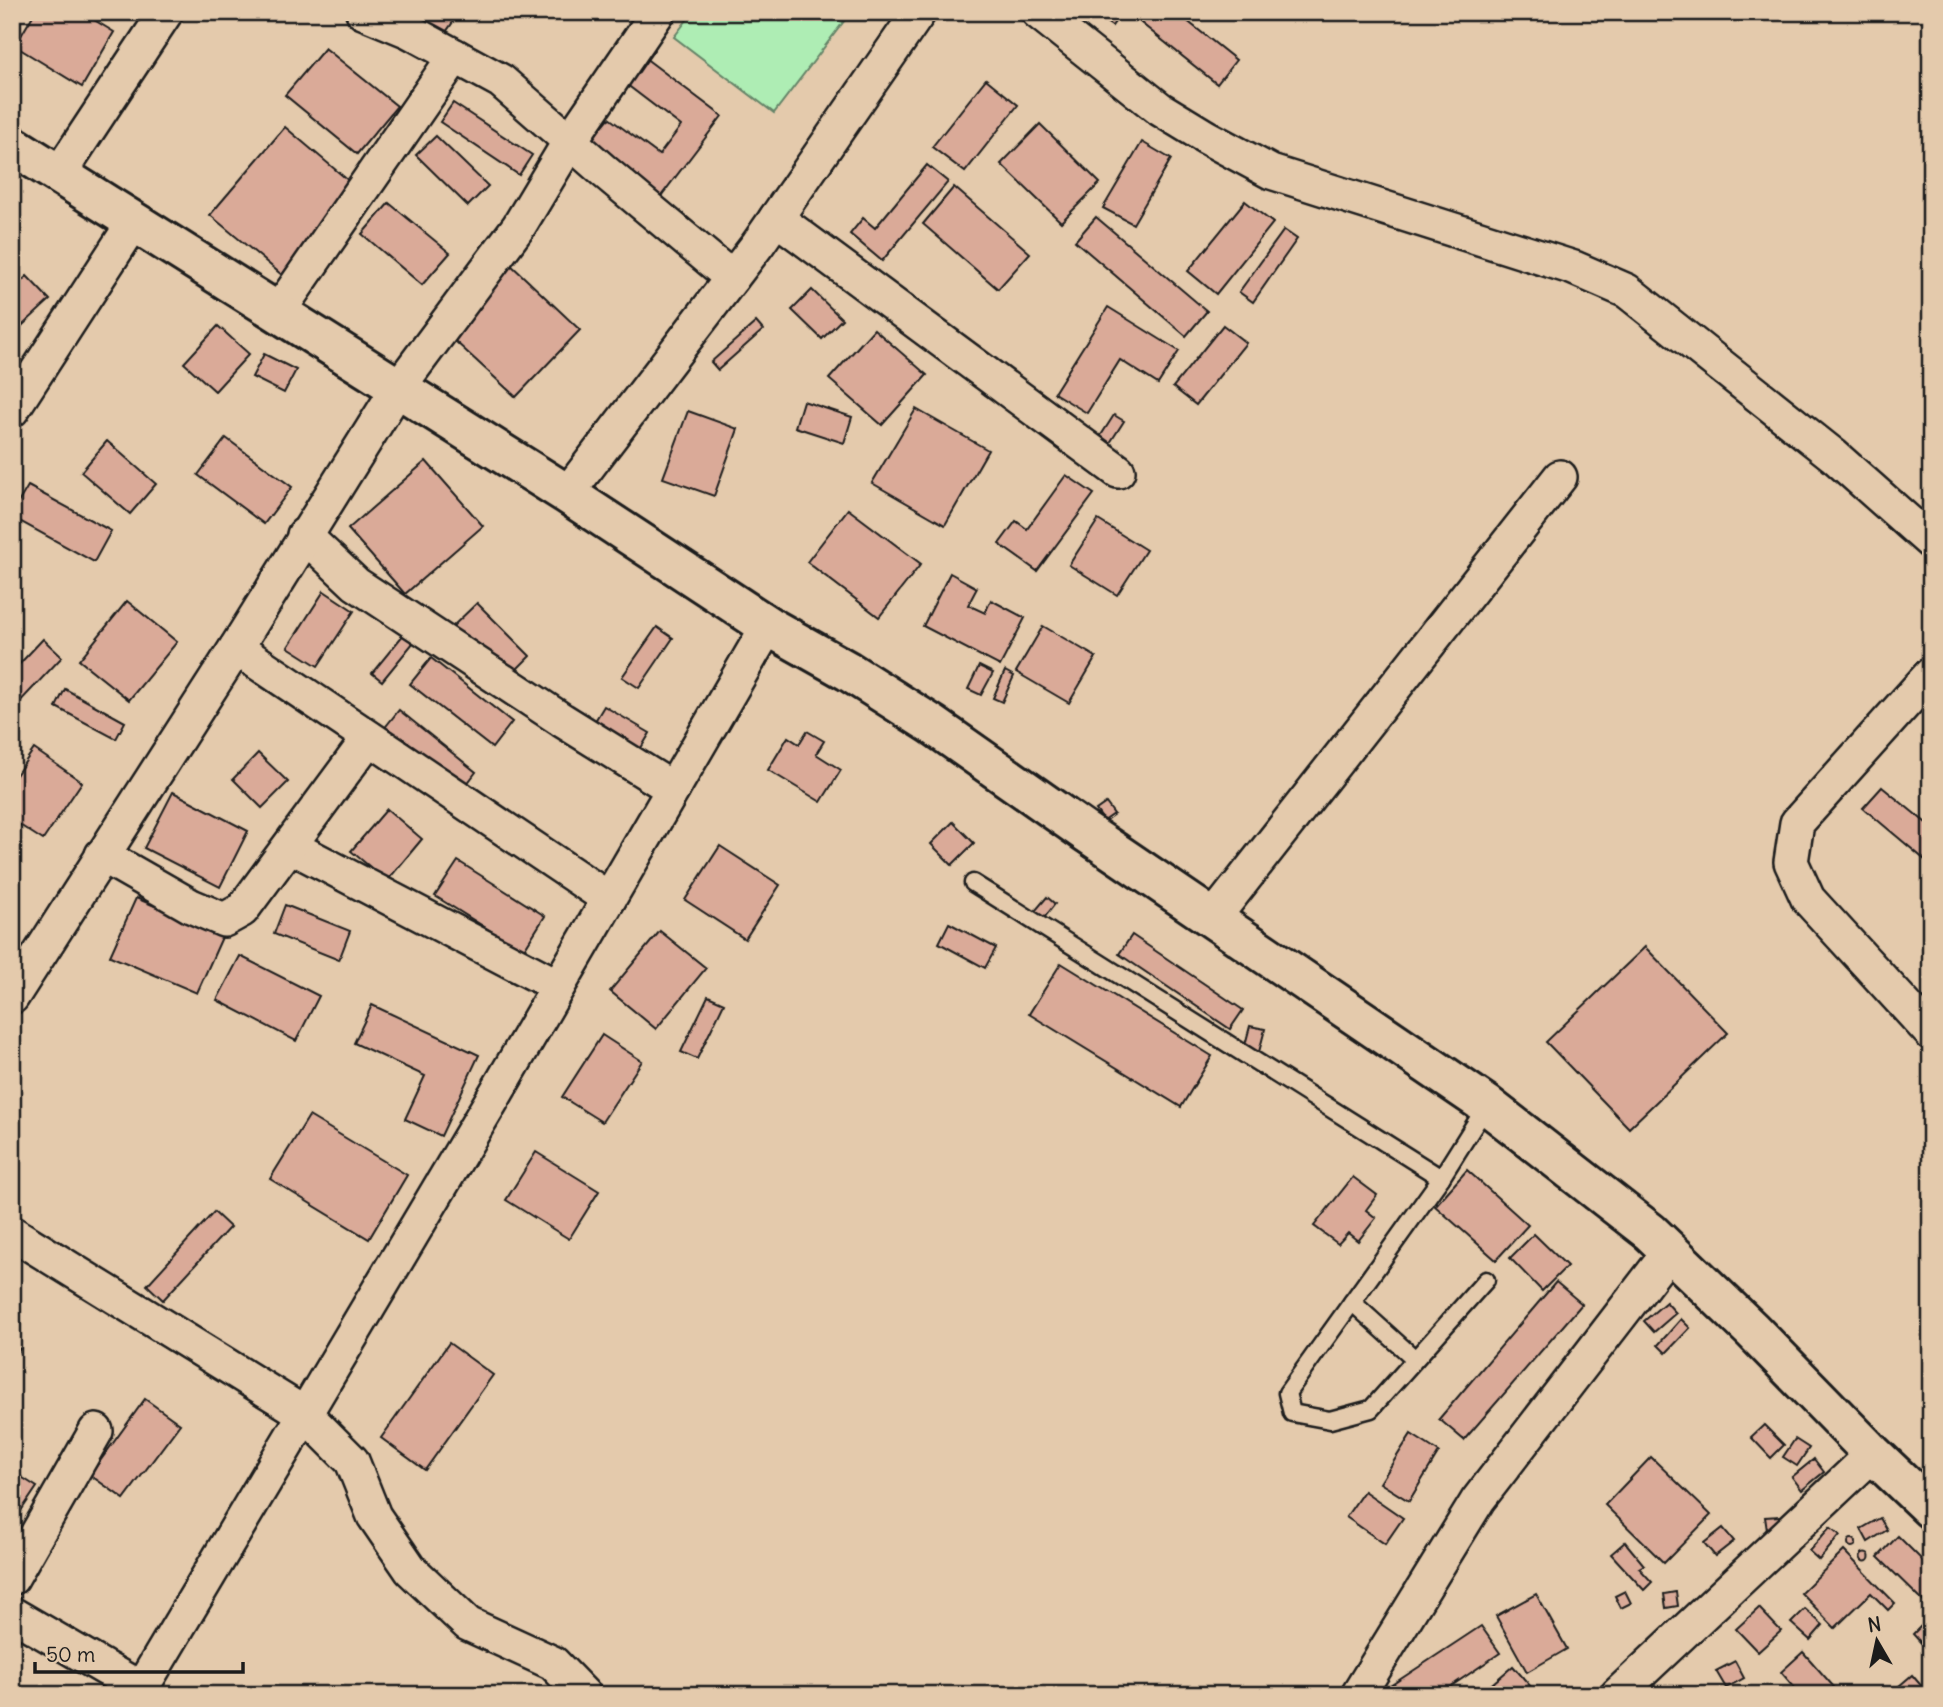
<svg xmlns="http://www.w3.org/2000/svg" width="1943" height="1707" viewBox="0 0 1943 1707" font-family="Delius,sans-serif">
  <rect width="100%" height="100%" fill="#e4caac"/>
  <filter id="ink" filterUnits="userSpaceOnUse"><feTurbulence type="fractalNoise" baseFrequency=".0143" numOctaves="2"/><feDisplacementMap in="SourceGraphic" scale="14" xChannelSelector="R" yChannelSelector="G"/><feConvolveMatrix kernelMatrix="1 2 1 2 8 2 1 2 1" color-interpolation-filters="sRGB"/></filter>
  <g filter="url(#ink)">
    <path fill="#aeedb4" stroke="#658468" stroke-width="2" d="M 693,12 L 851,12 L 774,113 L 674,37 Z"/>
    <g fill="#daaa98" stroke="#1c1c1c" stroke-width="2">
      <path d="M 35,12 L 81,12 L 114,32 L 82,87 L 15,46 Z"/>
      <path d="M 397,12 L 460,12 L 439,42 Z"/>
      <path d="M 1092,12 L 1122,12 L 1112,26 Z"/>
      <path d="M 1149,12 L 1176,12 L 1236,60 L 1217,84 L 1141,23 Z"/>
      <path d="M 325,48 L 397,106 L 357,154 L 285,95 Z"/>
      <path d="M 641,55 L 722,116 L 661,196 L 589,142 L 609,118 L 659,155 L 681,126 L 622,81 Z"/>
      <path d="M 986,79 L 1018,105 L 965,172 L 932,147 Z"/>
      <path d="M 453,103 L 532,155 L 519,175 L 440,122 Z"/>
      <path d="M 1040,124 L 1100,183 L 1061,222 L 1001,164 Z"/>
      <path d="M 285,127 L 356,187 L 282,275 L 210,215 Z"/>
      <path d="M 436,136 L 488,186 L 468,206 L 416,155 Z"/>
      <path d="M 1142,142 L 1171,159 L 1133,224 L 1103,208 Z"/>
      <path d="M 927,165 L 948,182 L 882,261 L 850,234 L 863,218 L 875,228 Z"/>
      <path d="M 954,187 L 1030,253 L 998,289 L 923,224 Z"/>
      <path d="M 1245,201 L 1273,223 L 1216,294 L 1188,271 Z"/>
      <path d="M 389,203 L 450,253 L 422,285 L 362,234 Z"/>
      <path d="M 1096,217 L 1207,311 L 1186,336 L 1075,241 Z"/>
      <path d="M 1284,230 L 1297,239 L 1253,302 L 1239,292 Z"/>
      <path d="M 509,263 L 580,330 L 516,397 L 444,331 Z"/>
      <path d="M 27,276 L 50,300 L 12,335 L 12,290 Z"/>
      <path d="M 812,290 L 842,319 L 822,339 L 792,310 Z"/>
      <path d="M 1108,307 L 1179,351 L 1158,384 L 1120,360 L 1087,413 L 1054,393 Z"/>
      <path d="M 756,322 L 763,330 L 718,370 L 711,362 Z"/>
      <path d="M 1223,325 L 1246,343 L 1196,405 L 1173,387 Z"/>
      <path d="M 218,326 L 249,354 L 215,391 L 184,363 Z"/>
      <path d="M 874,329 L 927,375 L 882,425 L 829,379 Z"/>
      <path d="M 264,354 L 296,370 L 284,393 L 252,377 Z"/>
      <path d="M 803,401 L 852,417 L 844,443 L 795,427 Z"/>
      <path d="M 916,409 L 988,450 L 945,525 L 872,483 Z"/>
      <path d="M 688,411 L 738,429 L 714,496 L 663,478 Z"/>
      <path d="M 1114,415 L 1124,421 L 1108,446 L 1098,440 Z"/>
      <path d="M 226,438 L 292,487 L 264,524 L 198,475 Z"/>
      <path d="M 107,441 L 156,484 L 130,514 L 81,472 Z"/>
      <path d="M 426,461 L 483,526 L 405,594 L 348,529 Z"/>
      <path d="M 1066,475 L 1094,494 L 1037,571 L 999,544 L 1016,521 L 1027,529 Z"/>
      <path d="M 28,486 L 111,531 L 94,562 L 12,517 L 12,513 Z"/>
      <path d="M 848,509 L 921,564 L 879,617 L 807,562 Z"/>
      <path d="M 1098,520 L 1146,550 L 1117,595 L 1069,565 Z"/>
      <path d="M 950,573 L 977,588 L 968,605 L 985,613 L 991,600 L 1025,618 L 1000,666 L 923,626 Z"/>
      <path d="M 324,591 L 354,611 L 318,666 L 288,647 Z"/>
      <path d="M 127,601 L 177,642 L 129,700 L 79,660 Z"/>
      <path d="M 477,603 L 530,656 L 506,680 L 452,627 Z"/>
      <path d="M 1043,626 L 1096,657 L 1069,703 L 1016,672 Z"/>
      <path d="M 657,627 L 673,638 L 639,688 L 622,677 Z"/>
      <path d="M 408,629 L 418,637 L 382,681 L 372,673 Z"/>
      <path d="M 43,639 L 62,657 L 16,706 L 12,703 L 12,672 Z"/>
      <path d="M 431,658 L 512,722 L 492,748 L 410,684 Z"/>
      <path d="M 979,666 L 993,673 L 981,695 L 968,689 Z"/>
      <path d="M 1005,671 L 1014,676 L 1002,702 L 993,698 Z"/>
      <path d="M 65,689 L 125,722 L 116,739 L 56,707 Z"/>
      <path d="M 604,706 L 650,733 L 635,758 L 589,731 Z"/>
      <path d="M 399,710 L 476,772 L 460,793 L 383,730 Z"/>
      <path d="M 807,731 L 824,741 L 816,754 L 841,770 L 821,802 L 768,770 L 788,737 L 799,744 Z"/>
      <path d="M 34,749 L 82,782 L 43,840 L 12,820 L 12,781 Z"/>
      <path d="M 258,753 L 288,782 L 262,808 L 233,779 Z"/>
      <path d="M 1882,787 L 1931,827 L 1931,865 L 1863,808 Z"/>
      <path d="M 173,792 L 248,831 L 220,887 L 144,848 Z"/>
      <path d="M 1106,803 L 1114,814 L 1104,821 L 1096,810 Z"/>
      <path d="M 387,809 L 422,839 L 387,881 L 351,851 Z"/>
      <path d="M 953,822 L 974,843 L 952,865 L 931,844 Z"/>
      <path d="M 720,846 L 780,885 L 745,939 L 685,900 Z"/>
      <path d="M 458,861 L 545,916 L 523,951 L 435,896 Z"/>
      <path d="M 1047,897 L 1055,904 L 1044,918 L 1035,911 Z"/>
      <path d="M 136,898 L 223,935 L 197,993 L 110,956 Z"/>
      <path d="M 285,905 L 350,931 L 339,960 L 274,934 Z"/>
      <path d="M 949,923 L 996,948 L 985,968 L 939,943 Z"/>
      <path d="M 660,931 L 706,968 L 656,1029 L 610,991 Z"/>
      <path d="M 1132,935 L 1243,1010 L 1230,1029 L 1119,954 Z"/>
      <path d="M 1645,947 L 1728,1033 L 1629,1128 L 1546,1042 Z"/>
      <path d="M 240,956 L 319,996 L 296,1041 L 217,1000 Z"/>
      <path d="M 1061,963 L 1212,1056 L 1181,1107 L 1029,1014 Z"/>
      <path d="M 708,996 L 724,1003 L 697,1059 L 681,1052 Z"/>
      <path d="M 372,1005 L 479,1055 L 441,1136 L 405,1119 L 425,1076 L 354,1043 Z"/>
      <path d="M 1250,1026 L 1265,1029 L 1259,1052 L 1244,1049 Z"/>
      <path d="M 602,1035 L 642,1061 L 602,1122 L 562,1097 Z"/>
      <path d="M 309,1116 L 407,1175 L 369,1239 L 270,1179 Z"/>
      <path d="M 536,1152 L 599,1191 L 569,1239 L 506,1200 Z"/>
      <path d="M 1467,1170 L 1528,1225 L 1496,1260 L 1435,1206 Z"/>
      <path d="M 1353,1177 L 1377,1195 L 1366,1210 L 1376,1218 L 1358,1241 L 1348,1233 L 1338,1244 L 1314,1226 Z"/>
      <path d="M 214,1212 L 230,1227 L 163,1300 L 147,1285 Z"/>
      <path d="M 1534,1234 L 1567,1266 L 1542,1291 L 1510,1258 Z"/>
      <path d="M 1556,1282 L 1582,1304 L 1464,1440 L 1439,1419 Z"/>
      <path d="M 1666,1302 L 1676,1313 L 1654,1332 L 1644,1321 Z"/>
      <path d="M 1681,1319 L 1690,1328 L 1666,1353 L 1658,1345 Z"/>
      <path d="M 449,1343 L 493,1375 L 425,1470 L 381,1438 Z"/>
      <path d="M 12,1345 L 20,1349 L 12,1362 Z"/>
      <path d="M 145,1399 L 180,1424 L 124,1499 L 90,1475 Z"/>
      <path d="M 1764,1425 L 1784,1445 L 1771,1458 L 1751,1437 Z"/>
      <path d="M 1411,1434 L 1439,1452 L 1409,1501 L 1380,1483 Z"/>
      <path d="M 1795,1439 L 1809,1448 L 1797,1466 L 1783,1457 Z"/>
      <path d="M 1651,1457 L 1711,1515 L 1664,1563 L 1605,1505 Z"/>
      <path d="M 1814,1459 L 1824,1472 L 1802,1490 L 1792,1477 Z"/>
      <path d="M 12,1471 L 37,1487 L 12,1524 Z"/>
      <path d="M 1364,1491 L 1403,1518 L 1385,1544 L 1346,1517 Z"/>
      <path d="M 1780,1516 L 1782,1536 L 1768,1537 L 1765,1517 Z"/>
      <path d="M 1880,1518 L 1887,1530 L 1868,1542 L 1861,1529 Z"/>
      <path d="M 1830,1527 L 1840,1535 L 1819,1560 L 1809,1551 Z"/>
      <path d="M 1723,1528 L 1734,1541 L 1715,1556 L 1704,1543 Z"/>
      <path d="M 1898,1536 L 1931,1569 L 1931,1609 L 1878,1557 Z"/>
      <circle cx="1852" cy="1543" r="4"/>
      <path d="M 1625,1542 L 1644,1565 L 1639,1568 L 1652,1582 L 1644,1590 L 1611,1554 Z"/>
      <path d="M 1844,1551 L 1895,1603 L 1888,1610 L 1871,1593 L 1835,1628 L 1801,1593 Z"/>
      <circle cx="1865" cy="1557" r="4.5"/>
      <path d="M 1625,1591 L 1631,1603 L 1621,1608 L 1615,1596 Z"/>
      <path d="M 1676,1592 L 1678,1606 L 1666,1608 L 1664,1594 Z"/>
      <path d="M 1536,1594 L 1567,1649 L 1527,1672 L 1496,1616 Z"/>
      <path d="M 1759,1608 L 1781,1631 L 1758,1652 L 1736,1629 Z"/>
      <path d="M 1805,1609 L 1823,1625 L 1810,1640 L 1791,1623 Z"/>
      <path d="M 1931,1616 L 1931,1635 L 1922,1644 L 1913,1634 Z"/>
      <path d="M 1481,1626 L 1500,1653 L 1438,1695 L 1391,1695 L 1387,1688 Z"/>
      <path d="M 1803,1652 L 1841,1695 L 1801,1695 L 1781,1672 Z"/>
      <path d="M 1735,1661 L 1744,1678 L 1726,1688 L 1716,1671 Z"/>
      <path d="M 1513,1666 L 1538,1695 L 1479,1695 Z"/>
      <path d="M 1912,1675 L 1925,1690 L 1919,1695 L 1895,1695 L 1892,1692 Z"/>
    </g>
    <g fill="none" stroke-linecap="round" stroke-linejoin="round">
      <g stroke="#1c1c1c" stroke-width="21">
        <g id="service">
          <path d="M 973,883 L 1441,1178"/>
          <path d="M 1486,1280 L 1371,1409 L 1330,1420 L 1292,1413 L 1287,1393 L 1441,1178 L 1487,1105"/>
          <path d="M 1352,1302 L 1415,1359"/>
        </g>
      </g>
      <g stroke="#1c1c1c" stroke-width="38">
        <g id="minor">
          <path d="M 363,12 L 409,31 L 501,81 L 605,172 L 732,278"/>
          <path d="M 1038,12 L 1160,109 L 1206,137 L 1271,172 L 1574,268 L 1627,291 L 1833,455 L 1931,542"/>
          <path d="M 59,174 L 166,12"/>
          <path d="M 776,218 L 1118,471"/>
          <path d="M 278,312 L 455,56"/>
          <path d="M 12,410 L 134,222"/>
          <path d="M 567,494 L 758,244 L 919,12"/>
          <path d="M 304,535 L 356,584 L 562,720 L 673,789"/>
          <path d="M 236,648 L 609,899"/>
          <path d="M 1931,674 L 1797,823 L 1791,862 L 1808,899 L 1931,1033"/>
          <path d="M 290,846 L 558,986"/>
          <path d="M 102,855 L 191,906 L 224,920 L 242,910 L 369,738"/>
          <path d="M 1214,917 L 1560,477"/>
          <path d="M 12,997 L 236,648 L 398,388 L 519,226 L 570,141 L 658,12"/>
          <path d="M 12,1233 L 305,1414 L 352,1461 L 374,1516 L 411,1570 L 468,1624 L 553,1663 L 584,1695"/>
          <path d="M 12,1578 L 96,1431"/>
          <path d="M 12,1614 L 141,1689"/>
          <path d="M 140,1695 L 141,1689 L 492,1100 L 768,626"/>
          <path d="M 1358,1695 L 1478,1500 L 1670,1251"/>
          <path d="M 1617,1695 L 1873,1454"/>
        </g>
      </g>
      <g stroke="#1c1c1c" stroke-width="44">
        <path id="tertiary" d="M 12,145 L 567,494 L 768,626 L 848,671 L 933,725 L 1084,831 L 1487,1105 L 1650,1232 L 1752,1330 L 1873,1454 L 1931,1509"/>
      </g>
      <use href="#service" stroke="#e4caac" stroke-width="16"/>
      <use href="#minor" stroke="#e4caac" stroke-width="33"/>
      <use href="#tertiary" stroke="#e4caac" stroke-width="38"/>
    </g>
  </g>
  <rect width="1943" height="1707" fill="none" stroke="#e4caac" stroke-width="42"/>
  <rect x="21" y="21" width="1901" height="1665" fill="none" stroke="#1c1c1c" stroke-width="2.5" filter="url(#ink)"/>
  <g transform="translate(1877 1641) rotate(351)" stroke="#e4caac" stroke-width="5" paint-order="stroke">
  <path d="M0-5L12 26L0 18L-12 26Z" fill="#1c1c1c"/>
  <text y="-10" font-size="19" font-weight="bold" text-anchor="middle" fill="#1c1c1c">N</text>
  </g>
  <path d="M35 1662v10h208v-10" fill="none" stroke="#1c1c1c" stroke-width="3.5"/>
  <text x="46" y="1662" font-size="21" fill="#1c1c1c" stroke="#e4caac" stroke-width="5" paint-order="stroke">50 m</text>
</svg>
